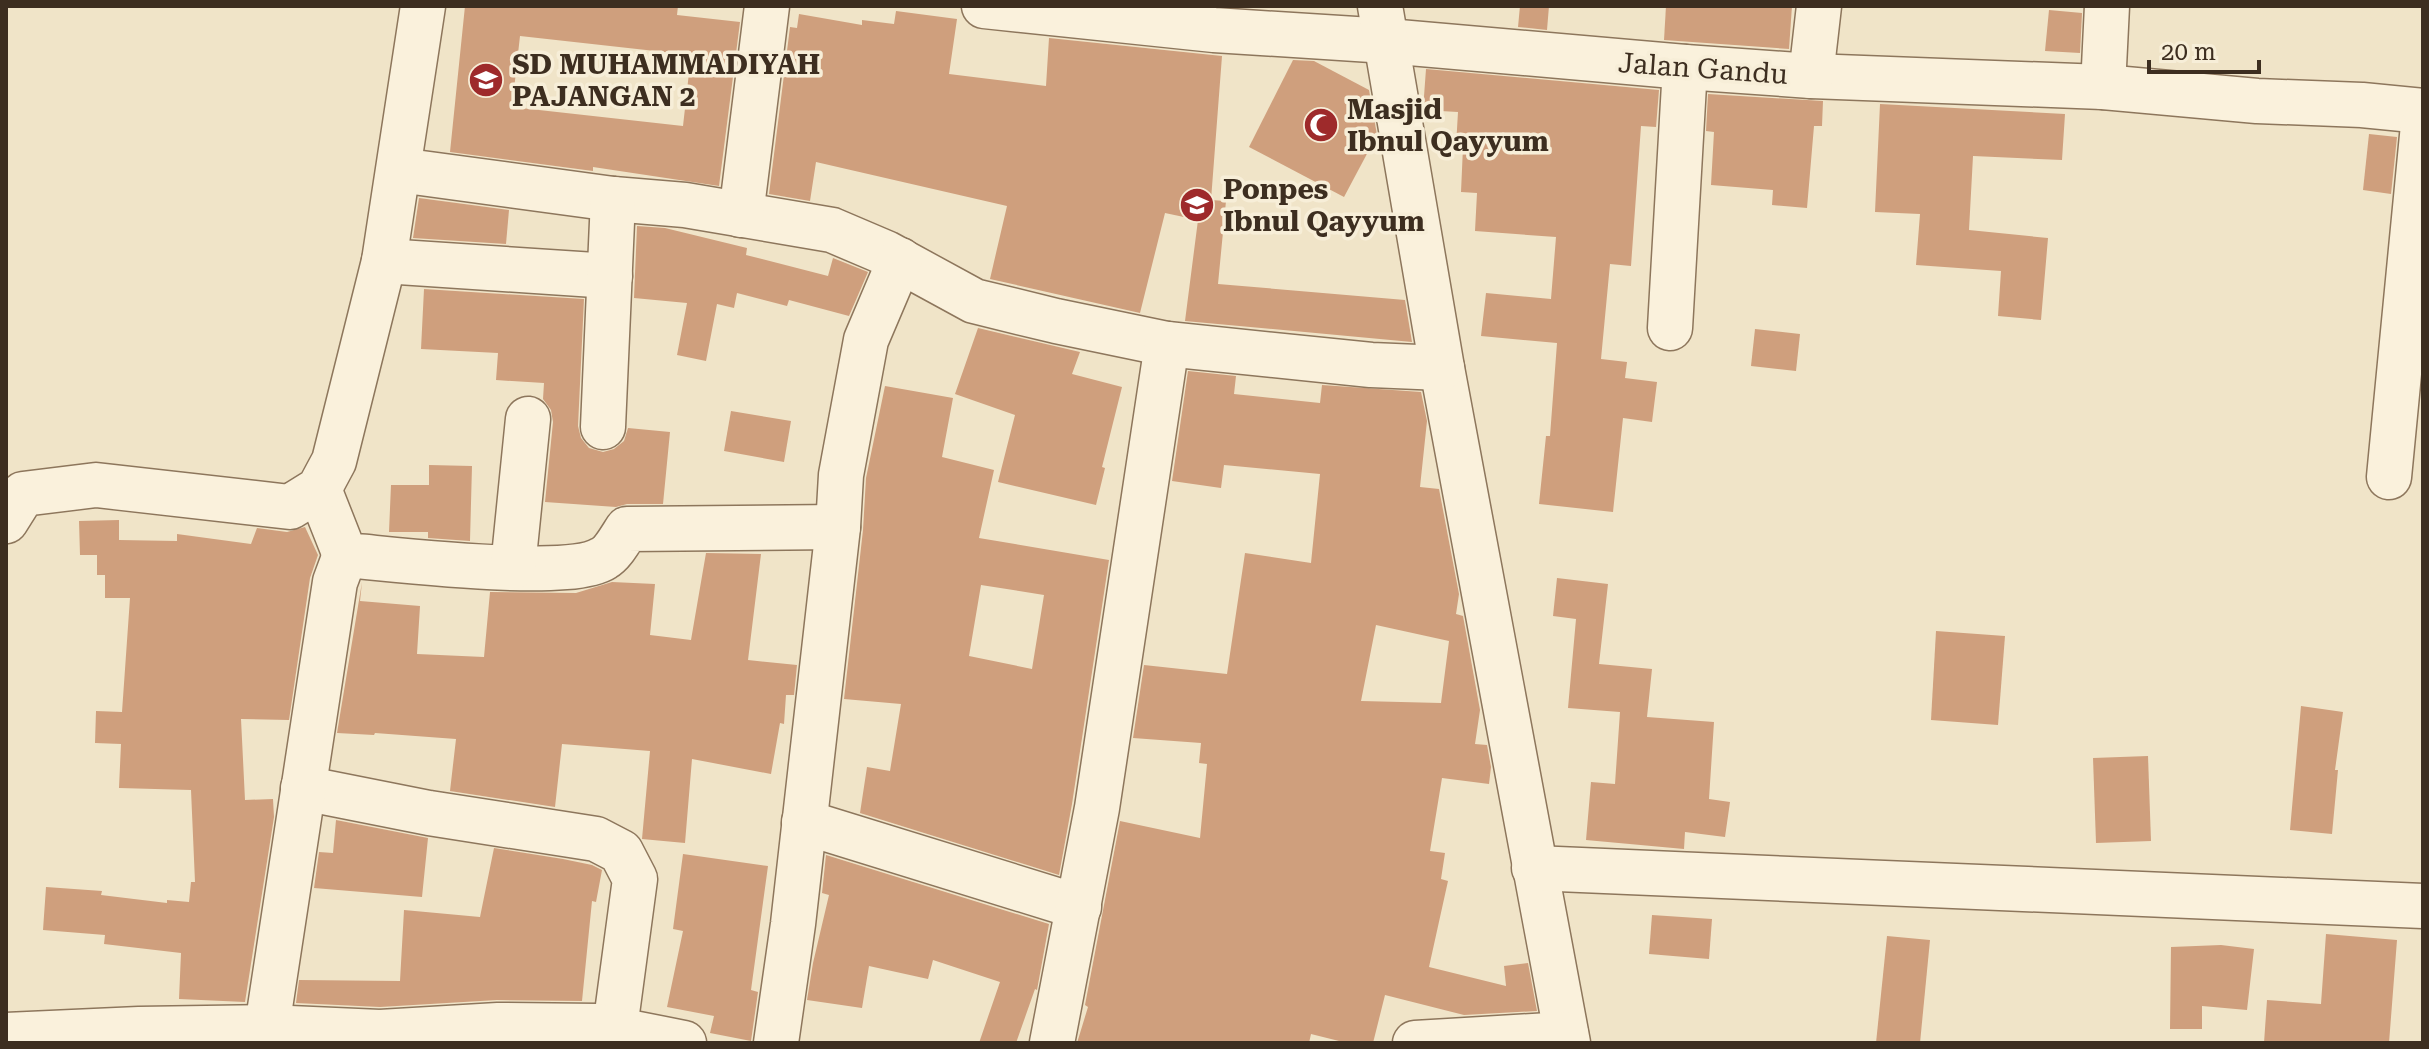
<svg xmlns="http://www.w3.org/2000/svg" width="2429" height="1049" viewBox="0 0 2429 1049" font-family="'Roboto Serif',serif">
  <rect width="100%" height="100%" fill="#f0e4c8"/>
  <g fill="#cf9f7d" fill-rule="evenodd">
    <path d="M 465,6 L 678,6 L 677,15 L 740,22 L 719,186 L 593,167 L 593,171 L 450,152 ZM 520,36 L 691,55 L 683,126 L 512,107 Z"/>
    <path d="M 1520,6 L 1549,6 L 1547,30 L 1518,27 Z"/>
    <path d="M 1666,6 L 1792,6 L 1789,49 L 1664,40 Z"/>
    <path d="M 2049,10 L 2082,13 L 2080,53 L 2045,51 Z"/>
    <path d="M 896,11 L 957,19 L 949,74 L 1046,86 L 1049,38 L 1222,56 L 1211,200 L 1226,201 L 1218,284 L 1405,300 L 1412,342 L 1185,321 L 1198,220 L 1165,213 L 1140,313 L 990,279 L 1007,206 L 816,162 L 810,201 L 769,194 L 790,27 L 797,28 L 799,14 L 862,25 L 862,20 L 894,24 Z"/>
    <path d="M 1293,60 L 1314,61 L 1369,90 L 1377,135 L 1344,197 L 1249,147 Z"/>
    <path d="M 1426,69 L 1659,90 L 1656,127 L 1641,126 L 1631,266 L 1610,264 L 1601,359 L 1627,362 L 1625,378 L 1657,382 L 1652,422 L 1623,418 L 1613,512 L 1539,504 L 1546,436 L 1550,436 L 1557,343 L 1481,336 L 1486,293 L 1551,299 L 1556,237 L 1475,231 L 1477,193 L 1461,192 L 1463,147 L 1456,146 L 1458,112 L 1423,110 Z"/>
    <path d="M 1708,94 L 1823,101 L 1822,126 L 1814,126 L 1807,208 L 1772,205 L 1773,190 L 1711,185 L 1714,132 L 1706,131 Z"/>
    <path d="M 1880,104 L 2065,114 L 2062,160 L 1973,156 L 1969,230 L 2048,238 L 2041,320 L 1998,316 L 2001,271 L 1916,265 L 1920,214 L 1875,212 Z"/>
    <path d="M 2369,134 L 2397,137 L 2391,194 L 2363,190 Z"/>
    <path d="M 419,198 L 509,210 L 506,244 L 413,238 Z"/>
    <path d="M 637,226 L 665,228 L 747,248 L 746,255 L 828,276 L 833,258 L 868,272 L 849,316 L 789,300 L 787,306 L 737,293 L 734,308 L 717,304 L 706,361 L 677,355 L 687,303 L 634,298 Z"/>
    <path d="M 424,289 L 584,299 L 578,426 L 581,438 L 589,448 L 603,452 L 614,449 L 624,441 L 628,428 L 670,432 L 663,504 L 627,504 L 616,507 L 545,502 L 553,422 L 551,410 L 543,399 L 544,383 L 496,380 L 498,353 L 421,349 Z"/>
    <path d="M 978,328 L 1080,352 L 1072,374 L 1122,387 L 1102,467 L 1105,468 L 1096,505 L 998,482 L 1015,415 L 955,394 Z"/>
    <path d="M 1755,329 L 1800,334 L 1796,371 L 1751,366 Z"/>
    <path d="M 1188,371 L 1236,376 L 1234,394 L 1320,403 L 1322,385 L 1421,392 L 1427,421 L 1420,487 L 1439,489 L 1459,594 L 1456,614 L 1463,616 L 1480,710 L 1475,744 L 1487,745 L 1491,767 L 1489,784 L 1442,778 L 1430,851 L 1445,853 L 1441,879 L 1448,881 L 1429,967 L 1506,986 L 1504,966 L 1528,963 L 1537,1011 L 1464,1015 L 1385,995 L 1373,1043 L 1347,1043 L 1311,1034 L 1309,1043 L 1077,1043 L 1088,1007 L 1085,1005 L 1120,821 L 1200,838 L 1207,764 L 1199,763 L 1201,743 L 1133,738 L 1144,665 L 1227,674 L 1245,553 L 1311,563 L 1320,474 L 1224,465 L 1221,488 L 1172,481 ZM 1376,625 L 1449,641 L 1441,703 L 1361,701 Z"/>
    <path d="M 885,386 L 953,398 L 942,457 L 994,470 L 979,538 L 1109,560 L 1072,804 L 1059,875 L 860,813 L 867,767 L 890,771 L 901,704 L 844,699 L 863,530 L 866,478 ZM 981,585 L 1044,595 L 1032,669 L 969,656 Z"/>
    <path d="M 731,411 L 791,421 L 784,462 L 724,451 Z"/>
    <path d="M 429,465 L 472,466 L 470,541 L 428,538 L 428,532 L 389,532 L 391,485 L 429,485 Z"/>
    <path d="M 119,520 L 119,540 L 177,541 L 177,534 L 251,544 L 257,528 L 287,532 L 305,527 L 318,555 L 310,578 L 289,720 L 241,719 L 245,800 L 273,799 L 274,817 L 245,1002 L 179,999 L 181,953 L 104,944 L 105,935 L 43,930 L 46,887 L 102,891 L 101,895 L 167,903 L 167,900 L 189,902 L 191,882 L 195,882 L 191,790 L 119,788 L 121,744 L 95,743 L 96,711 L 122,712 L 130,598 L 105,598 L 105,575 L 97,575 L 97,555 L 80,555 L 79,521 Z"/>
    <path d="M 706,553 L 761,554 L 748,660 L 797,665 L 794,695 L 786,695 L 784,724 L 780,723 L 771,774 L 692,759 L 685,843 L 642,839 L 650,751 L 562,744 L 555,807 L 450,791 L 456,739 L 375,733 L 374,735 L 337,733 L 362,582 L 360,601 L 420,606 L 417,654 L 484,657 L 490,592 L 576,593 L 612,582 L 655,584 L 650,635 L 691,640 Z"/>
    <path d="M 1557,578 L 1608,584 L 1599,664 L 1652,669 L 1647,717 L 1714,722 L 1709,799 L 1730,802 L 1725,837 L 1685,832 L 1684,849 L 1586,840 L 1591,782 L 1615,784 L 1620,712 L 1568,708 L 1576,619 L 1553,616 Z"/>
    <path d="M 1936,631 L 2005,636 L 1998,725 L 1931,720 Z"/>
    <path d="M 2301,706 L 2343,712 L 2335,770 L 2338,770 L 2332,834 L 2290,830 Z"/>
    <path d="M 2148,756 L 2151,841 L 2096,843 L 2093,758 Z"/>
    <path d="M 336,820 L 428,838 L 422,897 L 314,888 L 319,852 L 333,853 Z"/>
    <path d="M 494,848 L 563,859 L 592,865 L 602,870 L 596,902 L 592,901 L 582,1001 L 497,1000 L 380,1007 L 296,1003 L 299,980 L 400,981 L 404,910 L 480,917 Z"/>
    <path d="M 683,854 L 768,866 L 751,990 L 758,992 L 751,1041 L 710,1033 L 714,1016 L 667,1007 L 683,931 L 673,929 Z"/>
    <path d="M 826,855 L 1049,924 L 1037,990 L 1035,989 L 1016,1043 L 979,1043 L 1000,982 L 933,960 L 928,979 L 869,966 L 862,1008 L 807,1000 L 813,963 L 829,895 L 822,893 Z"/>
    <path d="M 1652,915 L 1712,919 L 1709,959 L 1649,954 Z"/>
    <path d="M 2326,934 L 2397,940 L 2389,1043 L 2264,1043 L 2267,1000 L 2321,1004 Z"/>
    <path d="M 1887,936 L 1930,940 L 1920,1043 L 1876,1043 Z"/>
    <path d="M 2221,945 L 2254,949 L 2247,1010 L 2202,1006 L 2202,1029 L 2170,1029 L 2171,947 Z"/>
  </g>
  <g fill="none" stroke-linecap="round" stroke-linejoin="round">
    <g stroke="#8d765c" stroke-width="47">
      <g id="minor">
        <path d="M 984,6 L 1214,30 L 1387,41 L 1685,67 L 1811,76 L 2103,87 L 2257,101 L 2362,105 L 2423,111"/>
        <path d="M 1380,6 L 1442,368 L 1568,1043"/>
        <path d="M 1811,76 L 1819,6"/>
        <path d="M 2103,87 L 2107,6"/>
        <path d="M 399,170 L 613,199 L 685,205 L 832,230 L 886,253 L 974,301 L 1056,321 L 1167,344 L 1371,365 L 1442,368"/>
        <path d="M 741,215 L 767,6"/>
        <path d="M 384,261 L 610,276"/>
        <path d="M 1670,328 L 1685,67"/>
        <path d="M 603,427 L 613,199"/>
        <path d="M 2389,477 L 2423,125"/>
        <path d="M 319,489 L 345,555 C 394,559 569,581 604,558 C 613,553 621,538 627,529 L 838,527"/>
        <path d="M 6,521 L 23,494 L 96,485 L 290,507 L 319,489 L 334,461 L 384,261 L 423,6"/>
        <path d="M 513,567 L 528,419"/>
        <path d="M 303,788 L 429,813 L 596,839 L 621,852 L 635,879 L 613,1043"/>
        <path d="M 804,822 L 1079,907"/>
        <path d="M 1534,868 L 2423,906"/>
        <path d="M 267,1027 L 335,582 L 345,555"/>
        <path d="M 6,1035 L 139,1029 L 267,1027 L 380,1032 L 498,1025 L 598,1026 L 684,1043"/>
        <path d="M 776,1043 L 793,924 L 838,527 L 841,475 L 866,340 L 900,260"/>
        <path d="M 1052,1043 L 1097,808 L 1167,344"/>
        <path d="M 1415,1043 L 1566,1034"/>
      </g>
    </g>
    <use href="#minor" stroke="#faf1dc" stroke-width="44"/>
  </g>
  <defs>
    <g id="school-disc" transform="scale(1.8)"><circle r="9.5" fill="#9e2a2b" stroke="#f7eed8"/><path d="M0-5L7-2L0 1L-7-2ZM-4 1L0 2.5L4 1V4Q0 6-4 4Z" fill="#fff"/></g>
    <g id="mosque-disc" transform="scale(1.8)"><circle r="9.5" fill="#9e2a2b" stroke="#f7eed8"/><path d="M3.5-4.9A6 6 0 1 0 3.5 4.9A5 5 0 1 1 3.5-4.9Z" fill="#fff"/></g>
  </defs>
  <g fill-rule="evenodd">
    <use href="#school-disc" x="486" y="80"/>
    <use href="#mosque-disc" x="1321" y="125"/>
    <use href="#school-disc" x="1197" y="205"/>
  </g>
  <g text-anchor="middle" stroke-width="7" stroke-linejoin="round" paint-order="stroke">
    <g font-size="28" font-weight="bold" fill="#3d2e20" stroke="#f7eed8" text-anchor="start">
      <text x="512" y="74">SD MUHAMMADIYAH<tspan x="512" dy="32">PAJANGAN 2</tspan></text>
      <text x="1347" y="119">Masjid<tspan x="1347" dy="32">Ibnul Qayyum</tspan></text>
      <text x="1223" y="199">Ponpes<tspan x="1223" dy="32">Ibnul Qayyum</tspan></text>
    </g>
    <g font-size="28" fill="#3d2e20" stroke="#f7eed8">
      <text transform="translate(1703 68) rotate(4)" y="10">Jalan Gandu</text>
    </g>
  </g>
  <rect width="2429" height="1049" fill="none" stroke="#3d2e20" stroke-width="16"/>
  <path d="M2149 60v12h110v-12" fill="none" stroke="#3d2e20" stroke-width="4"/>
  <text x="2161" y="60" font-size="24" fill="#3d2e20" stroke="#f7eed8" stroke-width="6" paint-order="stroke">20 m</text>
</svg>
